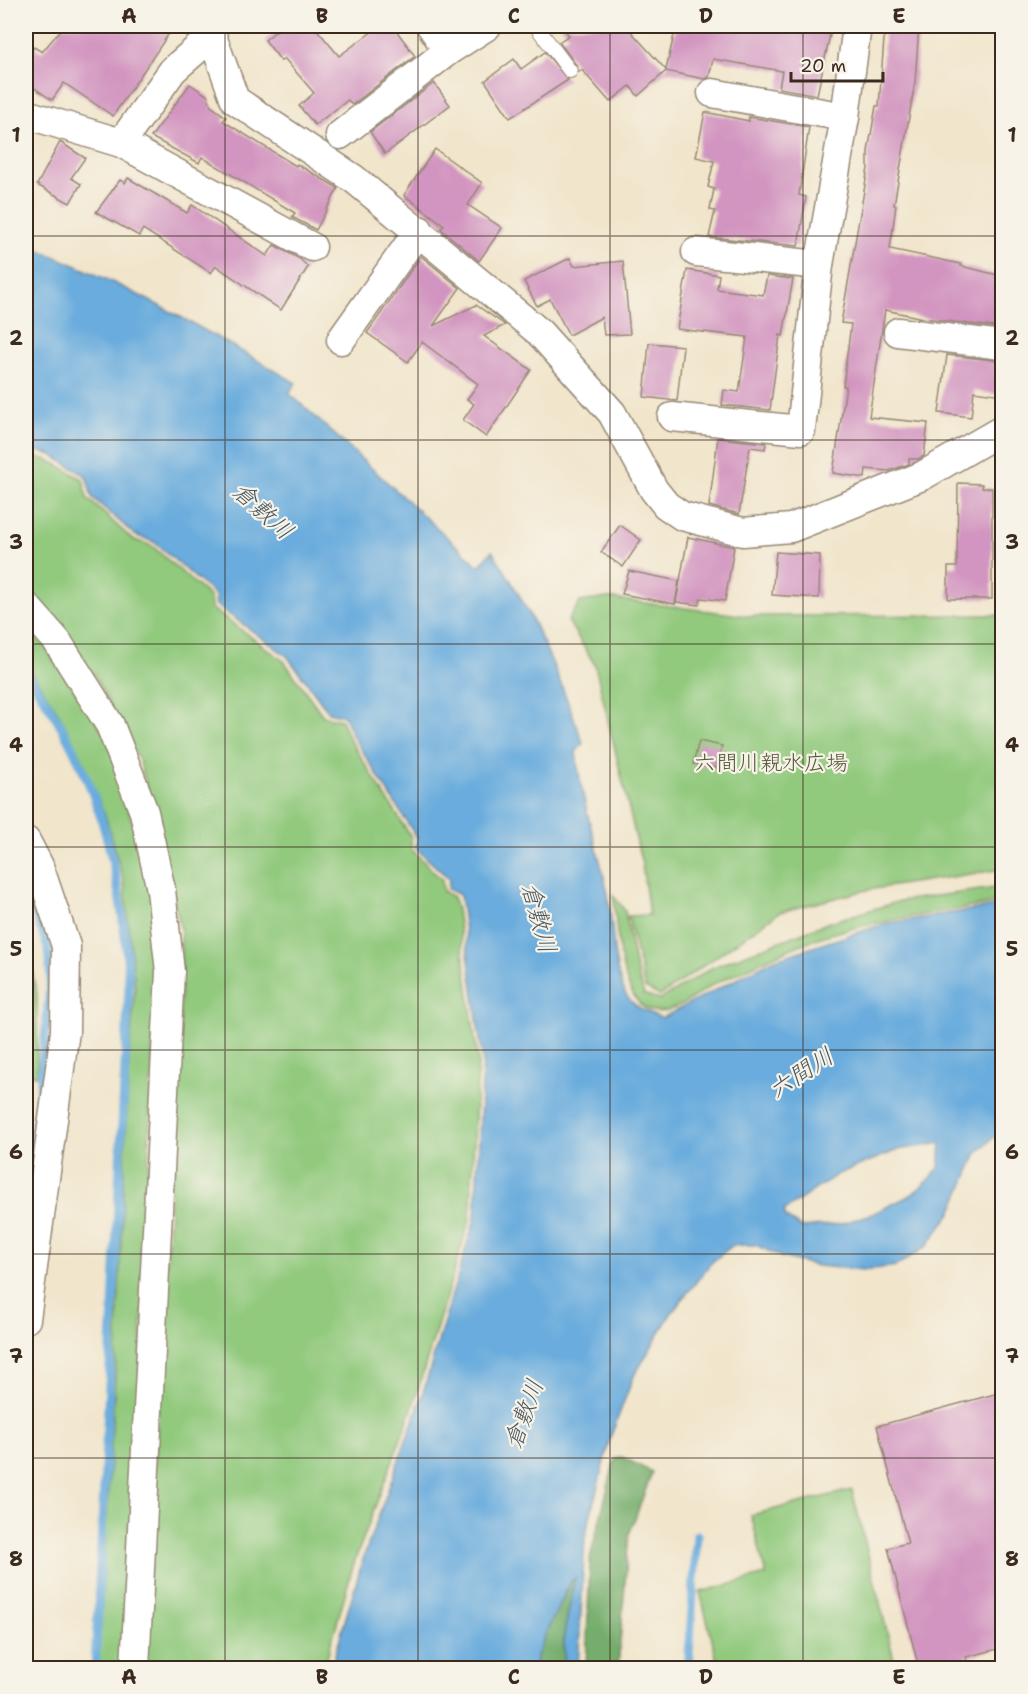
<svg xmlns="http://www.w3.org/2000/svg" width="1028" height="1694" viewBox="0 0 1028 1694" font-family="'Shantell Sans','Klee One',sans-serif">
  <rect width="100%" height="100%" fill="#f7f3e8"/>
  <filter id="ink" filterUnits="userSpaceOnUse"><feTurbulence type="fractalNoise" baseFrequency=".0167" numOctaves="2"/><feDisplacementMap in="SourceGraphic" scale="12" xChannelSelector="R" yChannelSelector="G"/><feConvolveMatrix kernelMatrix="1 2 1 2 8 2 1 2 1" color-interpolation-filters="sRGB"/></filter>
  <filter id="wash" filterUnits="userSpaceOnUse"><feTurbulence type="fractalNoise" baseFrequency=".008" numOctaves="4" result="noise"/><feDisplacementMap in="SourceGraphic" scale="24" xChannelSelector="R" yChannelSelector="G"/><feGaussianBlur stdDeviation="1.35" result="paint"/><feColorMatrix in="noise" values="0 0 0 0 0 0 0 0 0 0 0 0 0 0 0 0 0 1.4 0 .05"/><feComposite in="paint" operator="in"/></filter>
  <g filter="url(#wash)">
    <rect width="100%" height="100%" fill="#f1e5cb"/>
    <g fill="#91c97d" stroke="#667a4e" stroke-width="1.5">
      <path d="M 26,451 L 31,456 L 48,460 L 83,479 L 87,498 L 132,539 L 152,546 L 210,597 L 211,608 L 284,661 L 323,716 L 341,720 L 348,737 L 411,837 L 411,849 L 442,880 L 443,891 L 453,897 L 457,910 L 478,1060 L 470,1218 L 412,1409 L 354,1563 L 324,1668 L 143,1668 L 180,1037 L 181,931 L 159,829 L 139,760 L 94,675 L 26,588 Z"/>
      <path d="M 607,598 L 748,616 L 1002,615 L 1002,869 L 867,890 L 780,912 L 660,996 L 645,988 L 628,916 L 649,915 L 642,864 L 595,665 L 568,621 L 580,602 Z"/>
      <path d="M 26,619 L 107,738 L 158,909 L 129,1668 L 98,1668 L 116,1358 L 129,1061 L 135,988 L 124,882 L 106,818 L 83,760 L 58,712 L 26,664 Z"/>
      <path d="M 1002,887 L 1002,902 C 943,912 882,919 824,936 C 789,947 754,966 720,981 C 699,990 671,1021 647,1009 C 618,994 617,924 613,895 L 625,911 L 635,965 L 644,995 L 660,1000 L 713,967 L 827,923 L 900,901 Z"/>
      <path d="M 26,942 L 37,994 L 37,1075 L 26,1073 Z"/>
      <path d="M 852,1490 L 896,1668 L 719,1668 L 700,1592 L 766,1575 L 751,1515 Z"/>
    </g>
    <g fill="#74ad6c" stroke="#586c45" stroke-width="1.5">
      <path d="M 622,1457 L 652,1472 L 629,1535 L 618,1668 L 586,1668 L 590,1558 L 615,1459 Z"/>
      <path d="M 576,1577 L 564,1635 L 564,1668 L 533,1668 L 546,1632 L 572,1580 Z"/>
    </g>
    <path fill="#69acdd" stroke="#526b7e" stroke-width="1.5" fill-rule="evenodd" d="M 26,245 C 121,281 208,331 296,383 L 289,393 L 479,566 L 492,551 C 533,611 559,675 583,743 L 576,752 C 581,801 598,847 608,894 C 613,923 612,968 625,993 C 632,1007 649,1013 662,1018 L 773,960 L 884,924 L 1002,905 L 1002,1130 L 977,1153 L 951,1213 L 926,1247 L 896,1266 L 865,1270 L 817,1266 L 781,1257 L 756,1245 L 733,1245 L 711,1263 L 670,1315 L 633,1378 L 610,1438 L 585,1537 L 578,1668 L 564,1668 L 564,1635 L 575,1578 L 572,1580 L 546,1632 L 533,1668 L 331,1668 L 364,1556 L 420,1402 L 475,1218 L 483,1062 L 460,895 L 448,889 L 449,879 L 416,848 L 417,838 L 352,735 L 344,716 L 329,712 L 287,656 L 216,605 L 215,595 L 154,542 L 135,535 L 92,497 L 86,476 L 52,455 L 33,450 L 26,444 ZM 941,1143 L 939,1168 L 929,1180 L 911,1195 L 872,1214 L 840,1224 L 802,1228 L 786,1218 L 784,1211 L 838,1174 L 898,1150 Z"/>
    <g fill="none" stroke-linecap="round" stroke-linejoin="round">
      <g stroke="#69acdd" stroke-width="9">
        <path d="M 26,673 C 98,768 122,868 129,985 L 95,1668"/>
        <path d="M 26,885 L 48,948 L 51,977 L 40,1091 L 26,1199"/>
        <path d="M 688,1668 L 697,1535"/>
      </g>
    </g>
    <g id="blocks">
      <g fill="#d294c0">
        <path d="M 64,26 L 174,26 L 113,116 L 64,83 L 52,100 L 26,82 L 26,60 L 34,47 L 42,52 Z"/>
        <path d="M 282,26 L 314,26 L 339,56 L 380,26 L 393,26 L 415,56 L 352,105 L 348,100 L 315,125 L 299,106 L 314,93 L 284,58 L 281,61 L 265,40 Z"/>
        <path d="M 561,26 L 626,26 L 666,70 L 676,26 L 755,26 L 790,32 L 791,26 L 830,35 L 817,95 L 779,88 L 782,71 L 713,59 L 709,77 L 704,79 L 666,71 L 638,96 L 630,86 L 610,102 L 582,70 L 579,72 L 577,66 L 559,42 L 569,35 Z"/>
        <path d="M 885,26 L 919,26 L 915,82 L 894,205 L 896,205 L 890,249 L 961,264 L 961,266 L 1002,276 L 1002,328 L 923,318 L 885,310 L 869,417 L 928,423 L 924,456 L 918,459 L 909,459 L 909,464 L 889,471 L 866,469 L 865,478 L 833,473 L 846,386 L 843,386 L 851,324 L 841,323 L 868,168 L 868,151 L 876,106 L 879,106 Z"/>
        <path d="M 545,52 L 568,80 L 510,118 L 485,81 L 514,59 L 521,69 Z"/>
        <path d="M 434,83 L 450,105 L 385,154 L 370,132 Z"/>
        <path d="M 190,84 L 208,96 L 211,106 L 226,117 L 223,121 L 296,166 L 297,164 L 338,188 L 316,230 L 292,217 L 295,213 L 202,157 L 199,163 L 151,137 Z"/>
        <path d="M 705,112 L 749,121 L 749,117 L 809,127 L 799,195 L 806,197 L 798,246 L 709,237 L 715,211 L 710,210 L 714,189 L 708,187 L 714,161 L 696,157 Z"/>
        <path d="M 60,142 L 85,158 L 71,178 L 81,184 L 70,203 L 37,185 Z"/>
        <path d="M 435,149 L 482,183 L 468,205 L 502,228 L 479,261 L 441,229 L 444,225 L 404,195 Z"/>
        <path d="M 128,178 L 187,213 L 192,205 L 267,256 L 274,245 L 300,259 L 308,267 L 281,310 L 216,266 L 211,273 L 143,229 L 139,236 L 96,212 L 120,180 L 125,183 Z"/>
        <path d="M 421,256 L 460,288 L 433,326 L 476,305 L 505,325 L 484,336 L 531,370 L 486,437 L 463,420 L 474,404 L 467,399 L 478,384 L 422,342 L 408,362 L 367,333 Z"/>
        <path d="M 570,258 L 574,266 L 623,261 L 630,334 L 604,335 L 602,317 L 569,335 L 550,299 L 537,306 L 524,281 Z"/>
        <path d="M 687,270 L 719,275 L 717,289 L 763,295 L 767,276 L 793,279 L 783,336 L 780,335 L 770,410 L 722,405 L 724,390 L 739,392 L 747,337 L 677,329 Z"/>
        <path d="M 649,343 L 683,346 L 677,401 L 644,397 Z"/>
        <path d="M 947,355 L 1002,361 L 1002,395 L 974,391 L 971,417 L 939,413 Z"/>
        <path d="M 718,438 L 766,443 L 765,449 L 750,447 L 739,514 L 709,506 Z"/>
        <path d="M 958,483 L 982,484 L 982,488 L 992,488 L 992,599 L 948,599 L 948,567 L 957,567 Z"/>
        <path d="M 620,525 L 641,540 L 623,567 L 601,552 Z"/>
        <path d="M 688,537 L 734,547 L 725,601 L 701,598 L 699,605 L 676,602 Z"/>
        <path d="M 776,552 L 820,555 L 819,598 L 772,595 Z"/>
        <path d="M 629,571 L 679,581 L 675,604 L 622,594 Z"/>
        <path d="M 699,741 L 722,746 L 716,768 L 693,764 Z"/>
        <path d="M 1002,1392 L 1002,1648 L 966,1657 L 969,1668 L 919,1668 L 888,1548 L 908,1543 L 877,1426 Z"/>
      </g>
    </g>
  </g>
  <g filter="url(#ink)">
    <use href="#blocks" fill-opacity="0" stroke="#968874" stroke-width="1.5"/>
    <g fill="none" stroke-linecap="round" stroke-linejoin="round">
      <g stroke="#968874" stroke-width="16">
        <path id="lane" d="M 536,26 L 570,71"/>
      </g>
      <g stroke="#968874" stroke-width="31">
        <g id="street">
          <path d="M 213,26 L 212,36 L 235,100 L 354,179 L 539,332 L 612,413 L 654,490 L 666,505 L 682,516 L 743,532 L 791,528 L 922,476 L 1002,430"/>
          <path d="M 431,26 L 448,51"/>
          <path d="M 712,93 L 845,117"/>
          <path d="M 26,114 L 121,143 L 312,247"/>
          <path d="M 340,135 L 448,51 L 487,26"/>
          <path d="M 121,143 L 173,70 L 212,36"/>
          <path d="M 696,252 L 819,265"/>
          <path d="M 898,332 L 1002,345"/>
          <path d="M 341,340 L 419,230"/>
          <path d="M 672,417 L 801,430 L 819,265 L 845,117 L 857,26"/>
          <path d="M 26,606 L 57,641 L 110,725 L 144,812 L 161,890 L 170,972 L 135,1668"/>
          <path d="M 26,841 L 39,866 L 66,946 L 65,1031 L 26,1319"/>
        </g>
      </g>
      <use href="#lane" stroke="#fff" stroke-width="14"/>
      <use href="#street" stroke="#fff" stroke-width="28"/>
    </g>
  </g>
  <path fill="none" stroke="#3b2a1e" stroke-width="1.5" stroke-opacity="0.55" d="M 225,26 L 225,1668M 418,26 L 418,1668M 610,26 L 610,1668M 803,26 L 803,1668M 26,236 L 1002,236M 26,440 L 1002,440M 26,644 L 1002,644M 26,847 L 1002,847M 26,1050 L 1002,1050M 26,1254 L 1002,1254M 26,1458 L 1002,1458"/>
  <g text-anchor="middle" stroke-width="4.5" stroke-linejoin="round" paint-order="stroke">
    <g font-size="22" fill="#555a3a" stroke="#f7f3e8">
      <text x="771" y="770">六間川親水広場</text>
    </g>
    <g font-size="24" font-style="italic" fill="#4b5861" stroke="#f7f3e8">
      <text transform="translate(263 511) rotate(42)" y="8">倉敷川</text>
      <text transform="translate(539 918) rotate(75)" y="8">倉敷川</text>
      <text transform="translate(801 1073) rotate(-33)" y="8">六間川</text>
      <text transform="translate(524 1414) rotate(-70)" y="8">倉敷川</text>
    </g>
  </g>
  <rect width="1028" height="1694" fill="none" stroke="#f7f3e8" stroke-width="66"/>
  <path d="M791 72v9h92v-9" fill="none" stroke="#3b2a1e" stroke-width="3"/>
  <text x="800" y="72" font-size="18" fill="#3b2a1e" stroke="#f7f3e8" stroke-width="4.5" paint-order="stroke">20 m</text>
  <rect x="33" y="33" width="962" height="1628" fill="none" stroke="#3b2a1e" stroke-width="2"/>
  <g font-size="20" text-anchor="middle" font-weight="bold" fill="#3b2a1e">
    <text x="129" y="23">A</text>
    <text x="322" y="23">B</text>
    <text x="514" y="23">C</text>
    <text x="706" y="23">D</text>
    <text x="899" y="23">E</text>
    <text x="16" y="142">1</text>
    <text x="1012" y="142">1</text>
    <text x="16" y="345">2</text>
    <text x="1012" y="345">2</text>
    <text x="16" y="549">3</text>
    <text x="1012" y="549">3</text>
    <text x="16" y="752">4</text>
    <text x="1012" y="752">4</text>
    <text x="16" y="956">5</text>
    <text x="1012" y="956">5</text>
    <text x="16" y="1159">6</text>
    <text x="1012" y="1159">6</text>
    <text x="16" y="1363">7</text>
    <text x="1012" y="1363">7</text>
    <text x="16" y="1566">8</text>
    <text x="1012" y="1566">8</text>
    <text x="129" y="1684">A</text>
    <text x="322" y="1684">B</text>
    <text x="514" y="1684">C</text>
    <text x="706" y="1684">D</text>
    <text x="899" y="1684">E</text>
  </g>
</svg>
